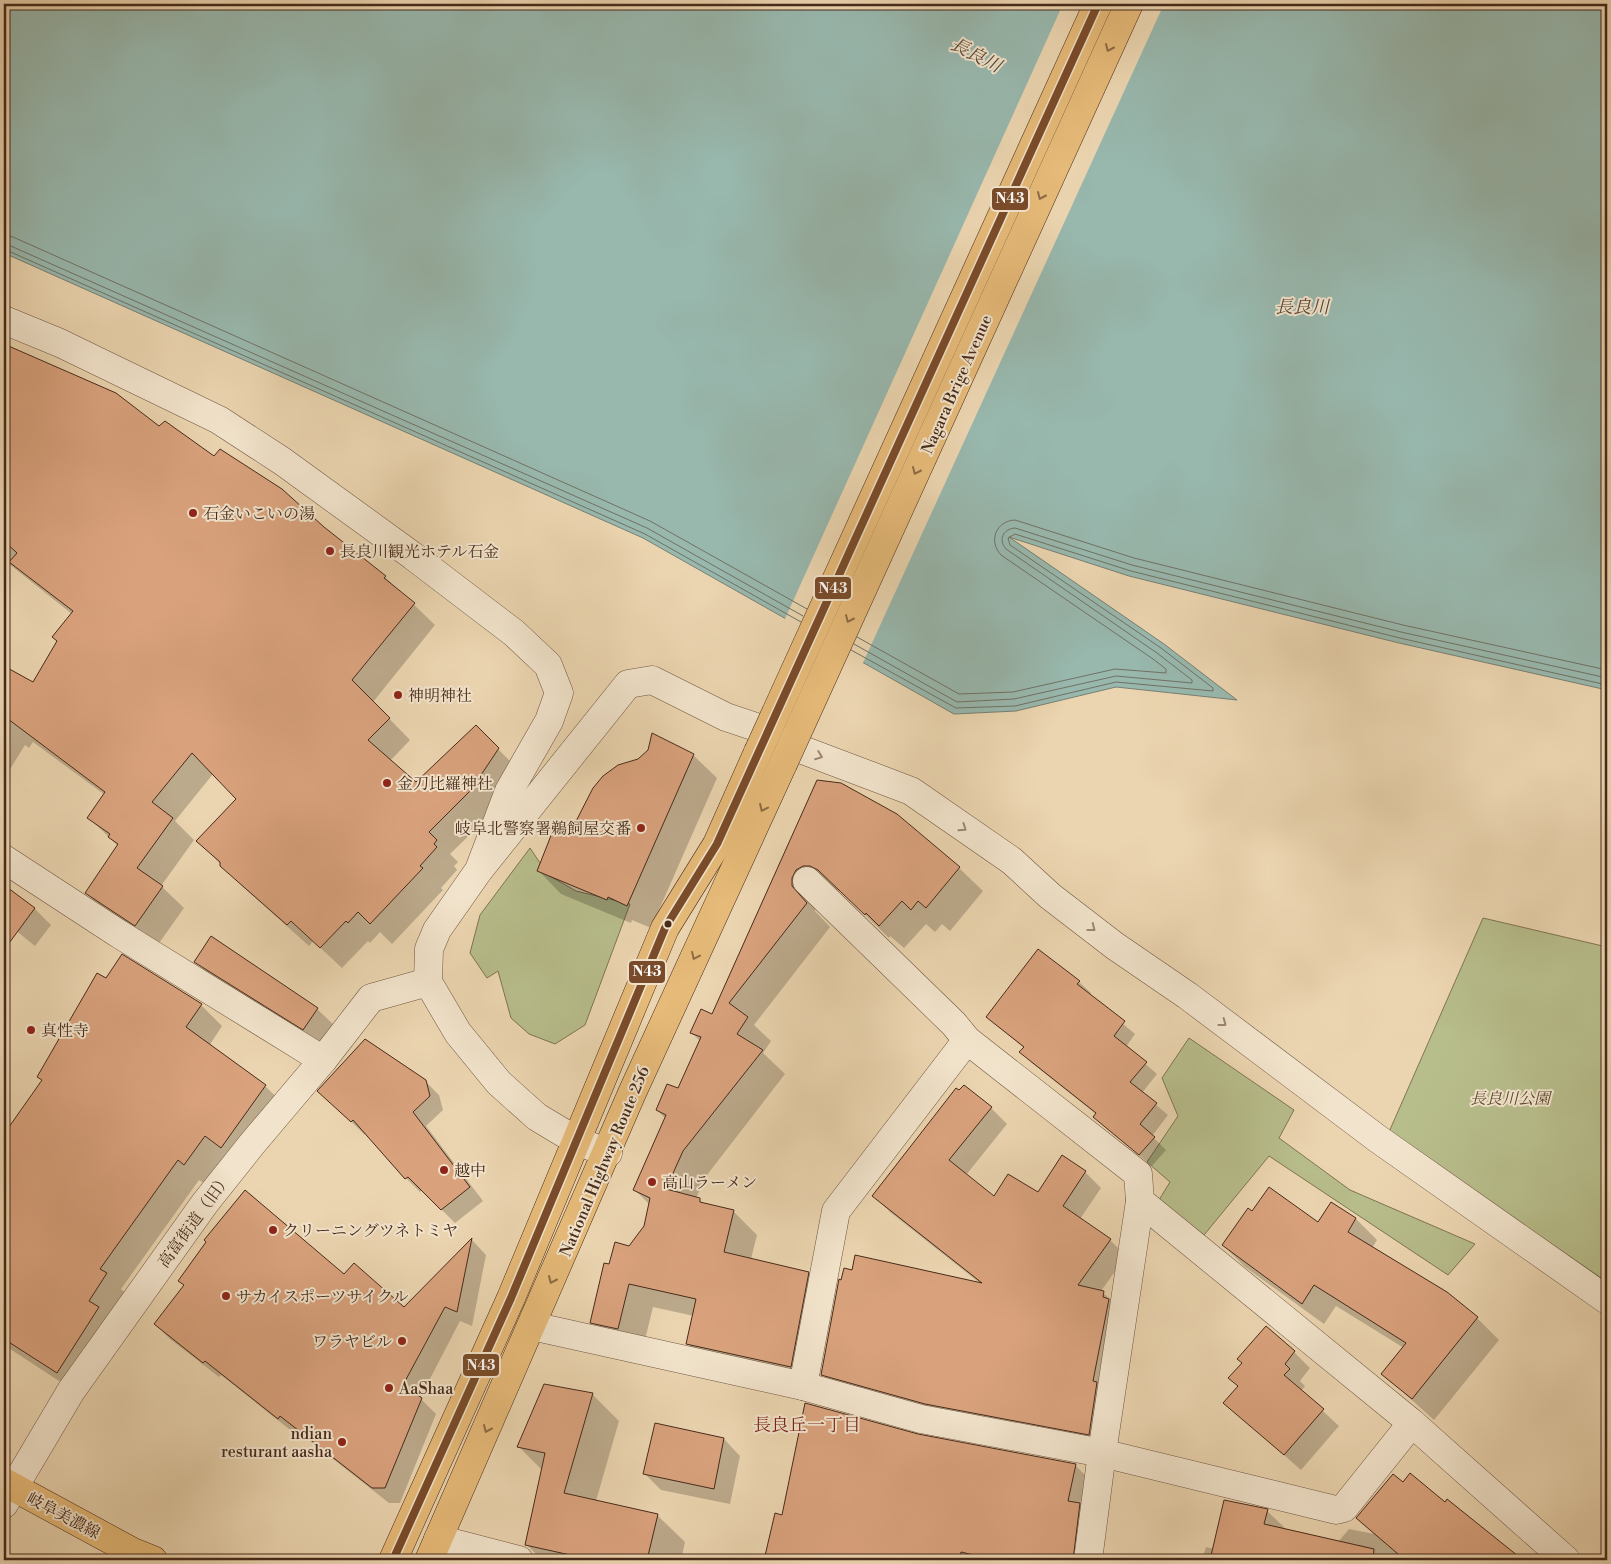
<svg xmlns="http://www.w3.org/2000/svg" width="1611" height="1564" viewBox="0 0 1611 1564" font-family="'Libre Bodoni','Noto Serif JP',serif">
  <rect width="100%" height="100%" fill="#ebd5b0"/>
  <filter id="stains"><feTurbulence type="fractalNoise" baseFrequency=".004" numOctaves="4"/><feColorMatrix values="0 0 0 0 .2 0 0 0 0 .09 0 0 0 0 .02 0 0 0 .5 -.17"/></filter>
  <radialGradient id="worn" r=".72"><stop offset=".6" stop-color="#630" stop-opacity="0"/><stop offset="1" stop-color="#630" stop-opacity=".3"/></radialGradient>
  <g fill="#b7bd8b" stroke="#7f7453">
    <path d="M 530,848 L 548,875 L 576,891 L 630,904 L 585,1025 L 555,1044 L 529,1034 L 511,1018 L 498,971 L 487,978 L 470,953 L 480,915 Z"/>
    <path d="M 1483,918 L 1607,947 L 1607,1282 L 1389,1132 Z"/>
    <path d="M 1189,1038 L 1294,1110 L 1279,1138 L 1350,1190 L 1475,1244 L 1448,1275 L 1269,1156 L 1204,1235 L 1159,1200 L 1170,1182 L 1147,1162 L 1178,1116 L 1162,1078 Z"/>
  </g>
  <path fill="#98b8ae" stroke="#787f73" d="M 4,4 L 1607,4 L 1607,690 L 1399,643 L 1129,576 L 1009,537 L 1164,644 L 1237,700 L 1116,687 L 1016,711 L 954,714 L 643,538 L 4,253 Z"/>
  <path fill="#ebd5b0" d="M 1063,4 L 1164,4 L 862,665 L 784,621 Z"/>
  <g fill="#0003">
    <path d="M 4,345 L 116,394 L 159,428 L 215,458 L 323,528 L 385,577 L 435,625 L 373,702 L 410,740 L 390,761 L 416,783 L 476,727 L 520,771 L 493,812 L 450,854 L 458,862 L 454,866 L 457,870 L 441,888 L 443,890 L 392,944 L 380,932 L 370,943 L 368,941 L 342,968 L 313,941 L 309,946 L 243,887 L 198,841 L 238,799 L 213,774 L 175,821 L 194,840 L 161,886 L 184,908 L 157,946 L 108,914 L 86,893 L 118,846 L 89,818 L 105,795 L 33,742 L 29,748 L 25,745 L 4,779 L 4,668 L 33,684 L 72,614 L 4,560 L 4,500 L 7,496 L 4,493 Z"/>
    <path d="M 649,750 L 693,755 L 717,778 L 651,928 L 632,920 L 631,923 L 561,894 L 538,870 L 574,829 Z"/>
    <path d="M 818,782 L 959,868 L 983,891 L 950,931 L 942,924 L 935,932 L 926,924 L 904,948 L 890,936 L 889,938 L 843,893 L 835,889 L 827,889 L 815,902 L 815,911 L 830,927 L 754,1025 L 771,1041 L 763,1053 L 785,1074 L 707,1175 L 696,1198 L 706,1205 L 733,1211 L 757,1235 L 751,1259 L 808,1273 L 832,1297 L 814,1390 L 711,1367 L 688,1344 L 694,1316 L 653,1307 L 642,1352 L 615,1346 L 591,1322 L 610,1266 L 629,1247 L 645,1226 L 650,1205 L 634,1189 L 666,1119 L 657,1110 L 679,1090 L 701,1042 L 692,1033 L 713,1015 Z"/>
    <path d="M 10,891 L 35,909 L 51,925 L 35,946 L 4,921 L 4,900 Z"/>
    <path d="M 196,962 L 317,1009 L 334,1025 L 320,1045 L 212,978 Z"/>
    <path d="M 106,980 L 201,1005 L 222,1026 L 209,1046 L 265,1086 L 287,1107 L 206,1185 L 199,1180 L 121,1289 L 127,1295 L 79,1394 L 4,1345 L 4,1125 L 9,1129 L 43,1081 L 39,1077 Z"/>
    <path d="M 1079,982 L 1091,993 L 1089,995 L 1135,1034 L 1126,1047 L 1157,1074 L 1142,1093 L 1168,1115 L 1152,1136 L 1166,1150 L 1152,1166 L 1106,1128 L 1094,1116 L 1096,1114 L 1032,1063 L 1021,1052 L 1024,1048 L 987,1017 Z"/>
    <path d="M 425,1081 L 439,1095 L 443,1110 L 426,1126 L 483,1201 L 455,1223 L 422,1190 L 420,1192 L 406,1178 L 367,1133 L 365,1135 L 333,1104 Z"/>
    <path d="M 991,1108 L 1007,1124 L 966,1175 L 995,1198 L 1039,1194 L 1085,1172 L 1101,1188 L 1080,1219 L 1110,1240 L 1126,1256 L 1101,1291 L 1120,1308 L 1105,1450 L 838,1390 L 822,1374 L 981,1284 L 890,1212 L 874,1196 Z"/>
    <path d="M 1252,1213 L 1319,1224 L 1356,1219 L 1377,1240 L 1372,1248 L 1446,1293 L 1477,1318 L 1499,1340 L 1434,1420 L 1383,1374 L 1404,1348 L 1336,1306 L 1324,1324 L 1245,1267 L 1223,1245 Z"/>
    <path d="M 472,1240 L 486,1255 L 472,1326 L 460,1321 L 420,1398 L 436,1414 L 400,1503 L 389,1503 L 296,1430 L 294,1433 L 221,1375 L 219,1377 L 170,1339 L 155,1324 L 344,1276 L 404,1309 Z"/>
    <path d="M 1294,1352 L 1310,1368 L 1300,1381 L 1305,1386 L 1301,1391 L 1339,1426 L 1301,1470 L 1225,1403 L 1239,1387 L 1243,1363 Z"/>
    <path d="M 592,1394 L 619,1421 L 596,1501 L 657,1515 L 685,1542 L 681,1560 L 542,1560 L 526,1544 L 543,1471 L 518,1446 Z"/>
    <path d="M 806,1404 L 918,1436 L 1075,1465 L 1093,1483 L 1092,1560 L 765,1560 L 776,1515 L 783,1517 Z"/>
    <path d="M 724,1439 L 740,1456 L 730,1504 L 661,1490 L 645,1474 Z"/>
    <path d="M 1403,1484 L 1445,1504 L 1447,1500 L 1520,1560 L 1202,1560 L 1206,1547 L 1214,1549 L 1267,1511 L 1284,1527 L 1283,1530 L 1338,1542 L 1349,1529 L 1374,1534 L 1358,1518 Z"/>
  </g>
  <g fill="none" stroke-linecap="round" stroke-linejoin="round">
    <g stroke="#707164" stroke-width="1">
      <path d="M 4,235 L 13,237 L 650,521 L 807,609"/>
      <path d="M 4,243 L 647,528 L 803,616"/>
      <path d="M 4,249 L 645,534 L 801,622"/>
      <path d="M 857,637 L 959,694 L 1013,692 L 1115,669 L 1166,673 L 1166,669 L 1153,659 L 1001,555 C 988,541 996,521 1015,520 L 1134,558 L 1403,625 L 1607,670"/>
      <path d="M 854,644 L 957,702 L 1014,699 L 1116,676 L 1192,683 L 1192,680 L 1157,653 L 1006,549 C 998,540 1003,529 1015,528 L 1132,565 L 1401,632 L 1607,678"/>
      <path d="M 851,650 L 956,708 L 1015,706 L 1116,682 L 1213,691 L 1213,688 L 1161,648 L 1010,545 L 1008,538 L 1015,534 L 1131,571 L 1400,638 L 1607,685"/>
    </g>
  </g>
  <g fill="#d9a27d" stroke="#472a1b">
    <path d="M 4,344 L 116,393 L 159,426 L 165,421 L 214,456 L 220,449 L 282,489 L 324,527 L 386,576 L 384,578 L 415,603 L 352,680 L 390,718 L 368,740 L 416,782 L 476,725 L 499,748 L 471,790 L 429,832 L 437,840 L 434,844 L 437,847 L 420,866 L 423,868 L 370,924 L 358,912 L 348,923 L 346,921 L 320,948 L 291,921 L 287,925 L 220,866 L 220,862 L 196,841 L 236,799 L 192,753 L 152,802 L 173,818 L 137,868 L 163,886 L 135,926 L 85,893 L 118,844 L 108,837 L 110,834 L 87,818 L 105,792 L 4,716 L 4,666 L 33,682 L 57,641 L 52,637 L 73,611 L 9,562 L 17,553 L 4,541 Z"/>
    <path d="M 652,733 L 694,754 L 627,906 L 608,897 L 607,900 L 537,871 L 554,828 L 573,827 L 593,788 L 603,776 L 618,765 L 638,759 L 648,750 Z"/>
    <path d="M 817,780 L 841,783 L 897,814 L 960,867 L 926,908 L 918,901 L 911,910 L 902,901 L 879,926 L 866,913 L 865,915 L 818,870 L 810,866 L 803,866 L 796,870 L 792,878 L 792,886 L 807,903 L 729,1003 L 748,1017 L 737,1034 L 763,1050 L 683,1151 L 666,1189 L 700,1198 L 700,1202 L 734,1210 L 724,1252 L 809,1272 L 791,1367 L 686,1344 L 696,1299 L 629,1284 L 618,1329 L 590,1323 L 604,1263 L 609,1264 L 615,1242 L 629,1246 L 644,1226 L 650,1198 L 633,1190 L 666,1115 L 656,1110 L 667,1084 L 678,1088 L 701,1037 L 690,1033 L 701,1009 L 712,1014 Z"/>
    <path d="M 4,885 L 35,908 L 4,950 Z"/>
    <path d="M 211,936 L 318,1008 L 303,1030 L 194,962 Z"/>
    <path d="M 1038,949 L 1080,981 L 1077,984 L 1125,1021 L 1114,1036 L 1147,1062 L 1130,1082 L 1157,1103 L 1140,1124 L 1155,1137 L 1139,1155 L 1093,1117 L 1096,1113 L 1019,1052 L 1024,1047 L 986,1017 Z"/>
    <path d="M 122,954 L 202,1004 L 186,1027 L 266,1085 L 221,1148 L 205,1136 L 184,1165 L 178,1160 L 100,1269 L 107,1273 L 89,1301 L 99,1307 L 57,1373 L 4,1339 L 4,1134 L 42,1080 L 37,1077 L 97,973 L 106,978 Z"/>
    <path d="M 365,1039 L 426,1080 L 430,1096 L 413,1112 L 470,1187 L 441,1210 L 408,1177 L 405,1179 L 353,1120 L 351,1122 L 317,1091 Z"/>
    <path d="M 964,1085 L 992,1107 L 949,1160 L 994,1196 L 1008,1174 L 1038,1192 L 1062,1155 L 1086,1171 L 1063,1206 L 1111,1239 L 1078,1285 L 1104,1291 L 1103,1297 L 1109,1299 L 1093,1381 L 1097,1382 L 1089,1435 L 925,1404 L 821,1375 L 839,1279 L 841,1280 L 844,1268 L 852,1270 L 855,1255 L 982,1283 L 872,1196 L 956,1088 L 959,1090 Z"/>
    <path d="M 1269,1187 L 1318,1222 L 1331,1202 L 1356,1218 L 1348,1232 L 1447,1292 L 1478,1317 L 1412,1399 L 1381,1374 L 1406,1343 L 1314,1285 L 1302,1304 L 1222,1245 L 1248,1208 L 1252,1211 Z"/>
    <path d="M 245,1190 L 344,1274 L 354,1263 L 404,1307 L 472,1238 L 457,1312 L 445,1307 L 403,1385 L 422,1398 L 385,1488 L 372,1488 L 280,1416 L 278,1419 L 205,1361 L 203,1363 L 154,1324 L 184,1285 L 178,1281 L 206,1242 L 204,1240 Z"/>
    <path d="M 1266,1326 L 1295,1351 L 1285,1364 L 1290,1369 L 1284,1375 L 1324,1409 L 1284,1455 L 1223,1403 L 1238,1386 L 1228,1378 L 1242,1363 L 1237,1359 Z"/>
    <path d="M 544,1384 L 593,1393 L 564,1493 L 658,1514 L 647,1560 L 593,1560 L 525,1545 L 545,1453 L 517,1447 Z"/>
    <path d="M 805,1403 L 918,1434 L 1076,1464 L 1068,1501 L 1080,1503 L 1073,1560 L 995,1560 L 961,1552 L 959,1560 L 764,1560 L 775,1513 L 782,1515 Z"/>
    <path d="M 655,1423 L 724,1438 L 714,1489 L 643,1474 Z"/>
    <path d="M 1410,1473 L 1445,1502 L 1447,1499 L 1523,1560 L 1405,1560 L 1356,1518 L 1393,1474 L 1403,1482 Z"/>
    <path d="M 1224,1500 L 1268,1509 L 1264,1524 L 1374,1549 L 1373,1560 L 1210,1560 Z"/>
  </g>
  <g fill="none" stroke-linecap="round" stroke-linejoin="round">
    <g stroke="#705540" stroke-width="29">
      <g id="minor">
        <path d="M 4,320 L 60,343 L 219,420 L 282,461 L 413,556 L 514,633 L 548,665 L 559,693 L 549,721 L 509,791 L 479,870 L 437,930 L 429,949 L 428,982 L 458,1033 L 499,1083 L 537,1117 L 577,1141 L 608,1153"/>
        <path d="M 4,859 L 119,934 L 323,1060"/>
        <path d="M 479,870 L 628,684 L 652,680 L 726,717 L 777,734 L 800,749 L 911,791 L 1012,861 L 1050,896 L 1115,946 L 1188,996 L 1378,1139 L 1607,1300"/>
        <path d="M 807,881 L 954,1024 L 967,1040 L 1138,1174 L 1140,1201 L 1412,1423 L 1566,1560"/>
        <path d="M 532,1326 L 803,1386 L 921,1419 L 1102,1453 L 1336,1510 L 1344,1508 L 1412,1423"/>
        <path d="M 803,1386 L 836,1211 L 967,1040"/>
        <path d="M 4,1504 L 71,1391 L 205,1203 L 252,1144 L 323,1060 L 371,998 L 428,982"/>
        <path d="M 438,1539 L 519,1560"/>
        <path d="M 1088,1560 L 1102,1453 L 1140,1201"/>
      </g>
    </g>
    <g stroke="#472a1b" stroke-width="29">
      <path id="major" d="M 4,1482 L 133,1552 L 153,1560"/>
    </g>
    <g stroke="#472a1b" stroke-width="29">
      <g id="highway">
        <path d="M 393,1560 L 511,1298 L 665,928 L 717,844 L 758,752"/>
        <path d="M 429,1560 L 632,1093 L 783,764"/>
      </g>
    </g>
    <use href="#minor" stroke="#f2e4cc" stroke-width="28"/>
    <use href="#major" stroke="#e6ba78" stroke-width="28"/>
    <use href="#highway" stroke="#e6ba78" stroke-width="28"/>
    <g stroke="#472a1b" stroke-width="29" stroke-linecap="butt">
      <g id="highway-bridge">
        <path d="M 758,752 L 1098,4"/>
        <path d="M 783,764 L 1129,4"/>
      </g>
    </g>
    <use href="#highway-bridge" stroke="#e6ba78" stroke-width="28"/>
    <g stroke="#f2e4cc" stroke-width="11">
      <path id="bus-1" d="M 393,1560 L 511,1298 L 665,928 L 717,844 L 1098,4"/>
    </g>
    <use href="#bus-1" stroke="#7a4b2a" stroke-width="8"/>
  </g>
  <defs><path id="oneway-chevron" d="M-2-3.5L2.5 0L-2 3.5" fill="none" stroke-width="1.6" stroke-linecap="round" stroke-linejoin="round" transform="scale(1.25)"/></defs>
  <g stroke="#8f6b45">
    <use href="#oneway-chevron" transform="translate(1109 48) rotate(114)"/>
    <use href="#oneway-chevron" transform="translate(1041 196) rotate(114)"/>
    <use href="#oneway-chevron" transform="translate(916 471) rotate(114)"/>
    <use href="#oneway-chevron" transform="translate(849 619) rotate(114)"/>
    <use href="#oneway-chevron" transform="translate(763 808) rotate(115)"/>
    <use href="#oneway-chevron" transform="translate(695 956) rotate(115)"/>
    <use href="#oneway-chevron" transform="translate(552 1280) rotate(114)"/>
    <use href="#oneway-chevron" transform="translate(487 1429) rotate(114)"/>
  </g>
  <g stroke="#9c8774">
    <use href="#oneway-chevron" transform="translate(819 756) rotate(21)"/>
    <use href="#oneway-chevron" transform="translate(963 828) rotate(35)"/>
    <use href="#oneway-chevron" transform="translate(1092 928) rotate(38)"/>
    <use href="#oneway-chevron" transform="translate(1223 1023) rotate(37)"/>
  </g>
  <g fill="#8f2418" stroke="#f2e4cc" stroke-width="2">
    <circle cx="193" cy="513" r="5"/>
    <circle cx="330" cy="551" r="5"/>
    <circle cx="398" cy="695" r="5"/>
    <circle cx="387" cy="783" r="5"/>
    <circle cx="641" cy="828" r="5"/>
    <circle cx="31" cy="1030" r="5"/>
    <circle cx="444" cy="1170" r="5"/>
    <circle cx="652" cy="1182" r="5"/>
    <circle cx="273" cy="1230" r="5"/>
    <circle cx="226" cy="1296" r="5"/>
    <circle cx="402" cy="1341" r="5"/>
    <circle cx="389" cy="1388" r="5"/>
    <circle cx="342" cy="1442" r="5"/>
  </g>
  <circle fill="#472a1b" stroke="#f2e4cc" stroke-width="2" cx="668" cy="924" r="4.5"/>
  <g text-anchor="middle" stroke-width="4" stroke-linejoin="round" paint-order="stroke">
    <g font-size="16" fill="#472a1b" stroke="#f2e4cc">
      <text transform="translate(956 384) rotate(-66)" y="6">Nagara Brige Avenue</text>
      <text transform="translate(604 1161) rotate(-67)" y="6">National Highway Route 256</text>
      <text transform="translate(194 1220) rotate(-54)" y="6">高富街道（旧）</text>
      <text transform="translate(64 1515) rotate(28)" y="6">岐阜美濃線</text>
    </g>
    <g font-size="16" fill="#472a1b" stroke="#f2e4cc" text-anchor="start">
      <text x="203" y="519">石金いこいの湯</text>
      <text x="340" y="557">長良川観光ホテル石金</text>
      <text x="408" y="701">神明神社</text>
      <text x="397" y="789">金刀比羅神社</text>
      <text x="631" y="834" text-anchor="end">岐阜北警察署鵜飼屋交番</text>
      <text x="41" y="1036">真性寺</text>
      <text x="454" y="1176">越中</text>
      <text x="662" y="1188">高山ラーメン</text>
      <text x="283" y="1236">クリーニングツネトミヤ</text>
      <text x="236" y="1302">サカイスポーツサイクル</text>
      <text x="392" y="1347" text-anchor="end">ワラヤビル</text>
      <text x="399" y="1394">AaShaa</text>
      <text x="332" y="1439" text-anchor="end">ndian<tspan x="332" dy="18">resturant aasha</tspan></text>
    </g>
    <g font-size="16" font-style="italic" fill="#5d4731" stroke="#f2e4cc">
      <text x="1510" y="1104">長良川公園</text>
    </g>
    <g font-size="18" font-style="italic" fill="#574638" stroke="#f2e4cc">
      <text transform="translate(976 55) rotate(27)" y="6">長良川</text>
      <text x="1302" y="313">長良川</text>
    </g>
    <g font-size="18" fill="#7a1f14" stroke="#f2e4cc">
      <text x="807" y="1431">長良丘一丁目</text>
    </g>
  </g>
  <g stroke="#f2e4cc" stroke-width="2">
    <rect x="991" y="187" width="38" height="24" rx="5" fill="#7a4b2a"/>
    <rect x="814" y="576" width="38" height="24" rx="5" fill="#7a4b2a"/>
    <rect x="628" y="960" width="38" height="24" rx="5" fill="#7a4b2a"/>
    <rect x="462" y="1353" width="38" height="24" rx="5" fill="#7a4b2a"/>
  </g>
  <g font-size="14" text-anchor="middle" font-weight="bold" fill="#fff">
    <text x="1010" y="203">N43</text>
    <text x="833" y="593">N43</text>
    <text x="647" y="976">N43</text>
    <text x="481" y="1370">N43</text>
  </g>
  <rect width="1611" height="1564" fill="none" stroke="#ebd5b0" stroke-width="20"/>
  <rect x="5" y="5" width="1601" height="1554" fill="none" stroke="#472a1b" stroke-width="2.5"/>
  <rect x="10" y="10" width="1591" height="1544" fill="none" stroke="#472a1b"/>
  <rect width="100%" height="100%" filter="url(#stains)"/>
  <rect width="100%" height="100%" fill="url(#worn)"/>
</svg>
